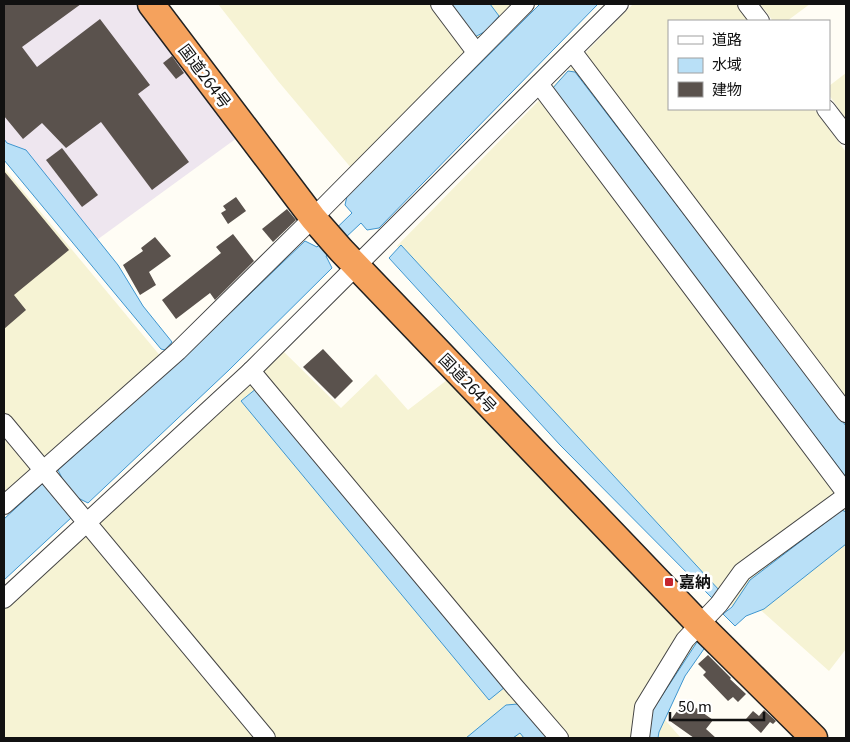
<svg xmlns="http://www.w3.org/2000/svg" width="850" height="742" viewBox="0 0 850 742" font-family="Georgia,'Noto Sans JP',serif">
  <rect width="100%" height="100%" fill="#fffdf5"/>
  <path fill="#eee6ef" d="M 4,4 L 142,4 L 241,135 L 83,250 L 4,152 Z"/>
  <g fill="#f6f3d4">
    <path d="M 218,4 L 517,4 L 352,169 L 278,81 Z"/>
    <path d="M 633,4 L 736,4 L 749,21 L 669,21 L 669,109 L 814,109 L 846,152 L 846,649 L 829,671 L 756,606 L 741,616 L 397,246 Z"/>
    <path d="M 760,4 L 810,4 L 787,21 L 773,21 Z"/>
    <path d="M 846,73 L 846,119 L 829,95 L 829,86 Z"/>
    <path d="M 4,168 L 162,358 L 4,501 Z"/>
    <path d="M 283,351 L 341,408 L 376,374 L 408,410 L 447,380 L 701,644 L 659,713 L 681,738 L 4,738 L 4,610 Z"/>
  </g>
  <g fill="#b9e0f7" stroke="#3f96cf">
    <path d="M 448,4 L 490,4 L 499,16 L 486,31 L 473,38 Z"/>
    <path d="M 540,4 L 598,4 L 379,228 L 367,230 L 361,223 L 326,256 L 332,268 L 229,370 L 88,503 L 76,497 L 72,517 L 4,580 L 4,519 L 42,484 L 53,491 L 64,482 L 58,470 L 179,362 L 305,241 L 317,247 L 352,213 L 345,205 L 347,196 Z"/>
    <path d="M 568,71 L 575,72 L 846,426 L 846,477 L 552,89 Z"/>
    <path d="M 4,139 L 7,143 L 26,150 L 118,265 L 143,306 L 172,342 L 165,350 L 161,349 L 4,160 Z"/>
    <path d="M 401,245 L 719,590 L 714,600 L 560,445 L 389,258 Z"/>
    <path d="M 257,388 L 505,687 L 489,700 L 241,401 Z"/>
    <path d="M 842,510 L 846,512 L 846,544 L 764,609 L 746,616 L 735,626 L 723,614 L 732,607 L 750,580 Z"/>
    <path d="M 699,639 L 706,646 L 685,676 L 659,732 L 658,738 L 649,738 L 652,711 Z"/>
    <path d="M 518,704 L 549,738 L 524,738 L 520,733 L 513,738 L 466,738 L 506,705 Z"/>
  </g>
  <g fill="#5a524d">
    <path d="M 4,4 L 81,4 L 22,47 L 37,67 L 100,19 L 150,85 L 138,94 L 189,162 L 152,190 L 101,122 L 66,148 L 42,123 L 23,139 L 4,116 Z"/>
    <path d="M 172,56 L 184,73 L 176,79 L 163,63 Z"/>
    <path d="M 62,148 L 98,195 L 82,207 L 46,160 Z"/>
    <path d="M 4,171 L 69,250 L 14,295 L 26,310 L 4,329 Z"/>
    <path d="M 236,197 L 246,211 L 228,224 L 221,213 L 226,210 L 223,206 Z"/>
    <path d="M 287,209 L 296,220 L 273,242 L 262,229 Z"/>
    <path d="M 233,234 L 254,261 L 215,300 L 210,293 L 176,319 L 162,300 L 221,253 L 216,247 Z"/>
    <path d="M 155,237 L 171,256 L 149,272 L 156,285 L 140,295 L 123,265 L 143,251 L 141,248 Z"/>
    <path d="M 323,349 L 353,381 L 335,399 L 303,367 Z"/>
    <path d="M 708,655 L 731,678 L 730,679 L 746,694 L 738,702 L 733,697 L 728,701 L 703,675 L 706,672 L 698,664 Z"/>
    <path d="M 685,700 L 713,720 L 706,729 L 716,738 L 694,738 L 670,721 Z"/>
    <path d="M 764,710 L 776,721 L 773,724 L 770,722 L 761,733 L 746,719 L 753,711 L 759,716 Z"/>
  </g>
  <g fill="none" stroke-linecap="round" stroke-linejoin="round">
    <g stroke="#444" stroke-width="20">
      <g id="minor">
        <path d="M 440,4 L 476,52"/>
        <path d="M 747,4 L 760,21"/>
        <path d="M 572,51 L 846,413"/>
        <path d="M 539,84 L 846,493"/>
        <path d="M 826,109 L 846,135"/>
        <path d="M 251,371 L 514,686 L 559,738"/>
        <path d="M 4,423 L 266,738"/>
        <path d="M 4,505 L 178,351 L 313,218 L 525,4"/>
        <path d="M 4,599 L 251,371 L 619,4"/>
        <path d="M 640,738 L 644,707 L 685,640 L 719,604 L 742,572 L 846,496"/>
      </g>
    </g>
    <g stroke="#222" stroke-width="29">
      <path id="highway" d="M 151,4 L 313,218 L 341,250 L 700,625 L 814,738"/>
    </g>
    <use href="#minor" stroke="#fff" stroke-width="18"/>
    <use href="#highway" stroke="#f5a25d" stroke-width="26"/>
  </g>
  <rect fill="#c4262e" stroke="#fff" stroke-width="2" x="664" y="577" width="10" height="10" rx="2.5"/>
  <g text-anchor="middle" stroke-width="5" stroke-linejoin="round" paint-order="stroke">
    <g font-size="16" fill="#111" stroke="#fff">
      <text transform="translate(205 76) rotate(53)" y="6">国道264号</text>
      <text transform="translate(468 383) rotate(46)" y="6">国道264号</text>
    </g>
    <g font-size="16" font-weight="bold" fill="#111" stroke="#fff" text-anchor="start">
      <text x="679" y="588">嘉納</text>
    </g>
  </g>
  <rect width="850" height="742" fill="none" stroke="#111111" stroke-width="10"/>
  <rect x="668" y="20" width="162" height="90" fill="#ffffff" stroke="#a0a0a0"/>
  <rect x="678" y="36" width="25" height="8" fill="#ffffff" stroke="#a0a0a0"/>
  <text x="712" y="45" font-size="15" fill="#111111">道路</text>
  <rect x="678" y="58" width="25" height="15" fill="#b9e0f7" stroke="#a0a0a0"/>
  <text x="712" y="70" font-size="15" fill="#111111">水域</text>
  <rect x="678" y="82" width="25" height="15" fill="#5a524d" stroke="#a0a0a0"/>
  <text x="712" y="95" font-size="15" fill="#111111">建物</text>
  <path d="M670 712v8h94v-8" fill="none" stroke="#111111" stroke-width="2.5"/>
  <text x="678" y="712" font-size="15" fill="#111111" stroke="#ffffff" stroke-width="4" paint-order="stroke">50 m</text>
</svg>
